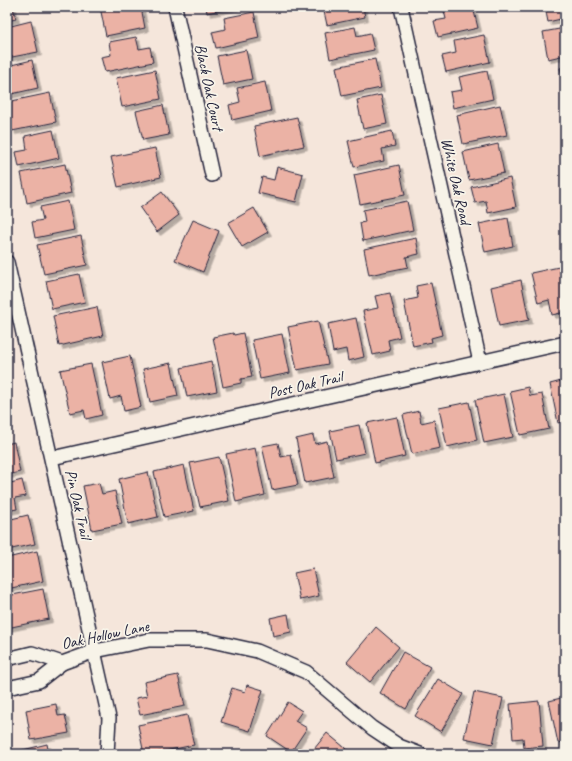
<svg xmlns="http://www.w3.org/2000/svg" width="572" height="761" viewBox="0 0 572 761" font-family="Caveat,sans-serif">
  <defs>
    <filter id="shadow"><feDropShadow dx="3.5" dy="3.5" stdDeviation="0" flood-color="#0004"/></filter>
  </defs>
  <rect width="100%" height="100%" fill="#f5e6db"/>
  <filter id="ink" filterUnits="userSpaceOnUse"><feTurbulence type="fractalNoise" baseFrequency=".025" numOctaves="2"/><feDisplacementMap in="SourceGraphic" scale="8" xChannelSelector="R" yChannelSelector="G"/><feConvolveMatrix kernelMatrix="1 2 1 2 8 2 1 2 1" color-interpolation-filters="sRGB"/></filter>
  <g filter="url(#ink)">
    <g fill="#ebb2a5" stroke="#22223b" filter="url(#shadow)">
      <path d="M 7,7 L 13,7 L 16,19 L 7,21 Z"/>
      <path d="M 100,7 L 141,7 L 145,28 L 106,36 Z"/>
      <path d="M 206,7 L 235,7 L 207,13 Z"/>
      <path d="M 323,7 L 363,7 L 365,17 L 327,25 Z"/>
      <path d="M 443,7 L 473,7 L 478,28 L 438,37 L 434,21 L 446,19 Z"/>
      <path d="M 545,7 L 565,7 L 565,18 L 548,22 Z"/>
      <path d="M 254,12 L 259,38 L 216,48 L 212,32 L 226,29 L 224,18 Z"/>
      <path d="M 31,21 L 38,52 L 7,58 L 7,27 Z"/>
      <path d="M 355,27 L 357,36 L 370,33 L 374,50 L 330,59 L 325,33 Z"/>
      <path d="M 565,28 L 565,55 L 548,59 L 543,32 Z"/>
      <path d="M 484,35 L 490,62 L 446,72 L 442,56 L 456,53 L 454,41 Z"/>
      <path d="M 136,37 L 139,49 L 150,47 L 153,62 L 105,72 L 101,57 L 111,55 L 109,42 Z"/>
      <path d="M 246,50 L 252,79 L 223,85 L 217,56 Z"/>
      <path d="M 375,59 L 381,88 L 342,96 L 336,67 Z"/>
      <path d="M 32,60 L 38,88 L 7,95 L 7,66 Z"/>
      <path d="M 565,67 L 565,89 L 560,68 Z"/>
      <path d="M 155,70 L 161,99 L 122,107 L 116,78 Z"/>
      <path d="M 487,71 L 493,99 L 453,108 L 450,92 L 462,90 L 459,77 Z"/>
      <path d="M 265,82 L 271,111 L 232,120 L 229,105 L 240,102 L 237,88 Z"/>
      <path d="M 50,93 L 56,122 L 12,131 L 7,102 Z"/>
      <path d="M 381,95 L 387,124 L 363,129 L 357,100 Z"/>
      <path d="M 163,105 L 169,135 L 143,140 L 136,111 Z"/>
      <path d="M 500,105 L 507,135 L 463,144 L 457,115 Z"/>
      <path d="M 297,117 L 304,146 L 260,156 L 254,126 Z"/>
      <path d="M 53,130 L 59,158 L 19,167 L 16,152 L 27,150 L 25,136 Z"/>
      <path d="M 392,131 L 395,146 L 382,149 L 384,161 L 354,167 L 348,141 Z"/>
      <path d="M 498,144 L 504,173 L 469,180 L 463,152 Z"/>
      <path d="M 155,148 L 161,177 L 118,187 L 111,157 Z"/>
      <path d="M 65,164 L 71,193 L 27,203 L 21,173 Z"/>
      <path d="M 399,165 L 405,195 L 360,204 L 354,175 Z"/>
      <path d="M 277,167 L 303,174 L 296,202 L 258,193 L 262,177 L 274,180 Z"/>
      <path d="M 510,178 L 516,207 L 488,213 L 486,201 L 475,203 L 471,187 Z"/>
      <path d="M 162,192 L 179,215 L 157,232 L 140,208 Z"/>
      <path d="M 68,201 L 74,230 L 35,238 L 32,222 L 43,220 L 40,207 Z"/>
      <path d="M 407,201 L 413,230 L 363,241 L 360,223 L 365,222 L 363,210 Z"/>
      <path d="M 254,208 L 268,232 L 242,247 L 228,223 Z"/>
      <path d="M 508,218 L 513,246 L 485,252 L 479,224 Z"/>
      <path d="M 193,220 L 219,231 L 203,272 L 175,260 Z"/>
      <path d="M 81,236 L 87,265 L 44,274 L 37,245 Z"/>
      <path d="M 416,238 L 419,254 L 406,257 L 408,267 L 369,275 L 364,249 Z"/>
      <path d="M 559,267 L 565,295 L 565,312 L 552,315 L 549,300 L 538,303 L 531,273 Z"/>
      <path d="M 79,274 L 85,302 L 52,309 L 46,281 Z"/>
      <path d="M 521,280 L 529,320 L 499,326 L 491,287 Z"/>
      <path d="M 431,283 L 442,335 L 431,338 L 432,342 L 413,346 L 404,301 L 418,298 L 416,286 Z"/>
      <path d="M 390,293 L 400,337 L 388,340 L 390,351 L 373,355 L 363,311 L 378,308 L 375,296 Z"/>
      <path d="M 97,307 L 103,336 L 59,346 L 53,316 Z"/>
      <path d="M 356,318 L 364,357 L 348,361 L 346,349 L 333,352 L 328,324 Z"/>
      <path d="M 318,321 L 328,364 L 297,370 L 288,327 Z"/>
      <path d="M 233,333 L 234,335 L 243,333 L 252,377 L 241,379 L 241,383 L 223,387 L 213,337 Z"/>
      <path d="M 282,334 L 290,373 L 260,379 L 252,340 Z"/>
      <path d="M 130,356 L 141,407 L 124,411 L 121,396 L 110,399 L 102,362 Z"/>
      <path d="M 211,361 L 217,391 L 187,397 L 181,368 Z"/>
      <path d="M 171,363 L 178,396 L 150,402 L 143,369 Z"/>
      <path d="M 91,364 L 102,415 L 86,419 L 84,410 L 70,413 L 60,370 Z"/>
      <path d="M 565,380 L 565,421 L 558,423 L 550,384 Z"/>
      <path d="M 528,387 L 530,396 L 542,394 L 549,429 L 520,435 L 510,391 Z"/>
      <path d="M 504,394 L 513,437 L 484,443 L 475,400 Z"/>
      <path d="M 469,402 L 477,440 L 447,447 L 439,408 Z"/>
      <path d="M 419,411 L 421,423 L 434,420 L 440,448 L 412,454 L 403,415 Z"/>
      <path d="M 397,417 L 405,456 L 375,463 L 367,423 Z"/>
      <path d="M 359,425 L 365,453 L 336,459 L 330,431 Z"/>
      <path d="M 313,435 L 315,444 L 327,441 L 334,477 L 305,483 L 296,439 Z"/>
      <path d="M 14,442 L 20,472 L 7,475 L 7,444 Z"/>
      <path d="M 278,443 L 281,457 L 291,455 L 298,485 L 272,490 L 262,446 Z"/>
      <path d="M 255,448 L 265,495 L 236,502 L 226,454 Z"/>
      <path d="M 219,457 L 229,501 L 200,507 L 190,463 Z"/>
      <path d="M 184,465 L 194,511 L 164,517 L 154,472 Z"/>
      <path d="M 148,472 L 158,517 L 128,524 L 119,479 Z"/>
      <path d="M 22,480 L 26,496 L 15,498 L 17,509 L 7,511 L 7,484 Z"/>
      <path d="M 99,483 L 102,494 L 115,491 L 122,524 L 92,530 L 83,486 Z"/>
      <path d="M 28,515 L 35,544 L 7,550 L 7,520 Z"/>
      <path d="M 37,551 L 43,581 L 7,589 L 7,558 Z"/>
      <path d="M 313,569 L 319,596 L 300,600 L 294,573 Z"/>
      <path d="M 43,589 L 49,619 L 7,628 L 7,596 Z"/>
      <path d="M 288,614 L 291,632 L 273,636 L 270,618 Z"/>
      <path d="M 376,627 L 399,647 L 370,682 L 347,662 Z"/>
      <path d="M 403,652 L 430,667 L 406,709 L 380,693 Z"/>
      <path d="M 178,675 L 185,706 L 140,715 L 136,698 L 147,696 L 144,682 Z"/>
      <path d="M 438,679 L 463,694 L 441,732 L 415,716 Z"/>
      <path d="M 247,685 L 263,690 L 250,731 L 221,722 L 232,688 L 245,692 Z"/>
      <path d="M 474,692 L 503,698 L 493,744 L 464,738 Z"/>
      <path d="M 565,697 L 565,742 L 558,743 L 549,701 Z"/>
      <path d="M 539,701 L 543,746 L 524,748 L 523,738 L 513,739 L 510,704 Z"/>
      <path d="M 288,702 L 302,711 L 295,721 L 307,728 L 291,752 L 267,736 Z"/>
      <path d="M 56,704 L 58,716 L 65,715 L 69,733 L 31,740 L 26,710 Z"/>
      <path d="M 187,715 L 194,745 L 150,754 L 144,754 L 138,725 Z"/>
      <path d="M 327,733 L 350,752 L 348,754 L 310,754 Z"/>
      <path d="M 47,744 L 49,754 L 7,754 Z"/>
    </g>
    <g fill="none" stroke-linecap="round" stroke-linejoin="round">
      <g stroke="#22223b" stroke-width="16">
        <g id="street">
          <path d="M 175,7 L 212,175"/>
          <path d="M 401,7 L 480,362"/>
          <path d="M 7,262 L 109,718 L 107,754"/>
          <path d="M 52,458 L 565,343"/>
          <path d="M 7,659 L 32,653 L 62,663 L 95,651 L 149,640 L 207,640 L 257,651 L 306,672 L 372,728 L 399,746 L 420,754"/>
          <path d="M 7,688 L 39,681 L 62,663"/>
        </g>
      </g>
      <use href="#street" stroke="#f7f3e8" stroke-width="13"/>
    </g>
  </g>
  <g text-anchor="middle" stroke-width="3.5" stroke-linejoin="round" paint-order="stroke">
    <g font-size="16" fill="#22223b" stroke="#f7f3e8">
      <text transform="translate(210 87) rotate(78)" y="6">Black Oak Court</text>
      <text transform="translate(457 181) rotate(77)" y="6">White Oak Road</text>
      <text transform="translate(305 384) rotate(-13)" y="6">Post Oak Trail</text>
      <text transform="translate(79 504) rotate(77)" y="6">Pin Oak Trail</text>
      <text transform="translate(105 634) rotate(-12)" y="6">Oak Hollow Lane</text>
    </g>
  </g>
  <rect width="572" height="761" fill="none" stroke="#f7f3e8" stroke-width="24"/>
  <rect x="12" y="12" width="548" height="737" fill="none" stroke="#22223b" stroke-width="1.5" filter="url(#ink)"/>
</svg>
